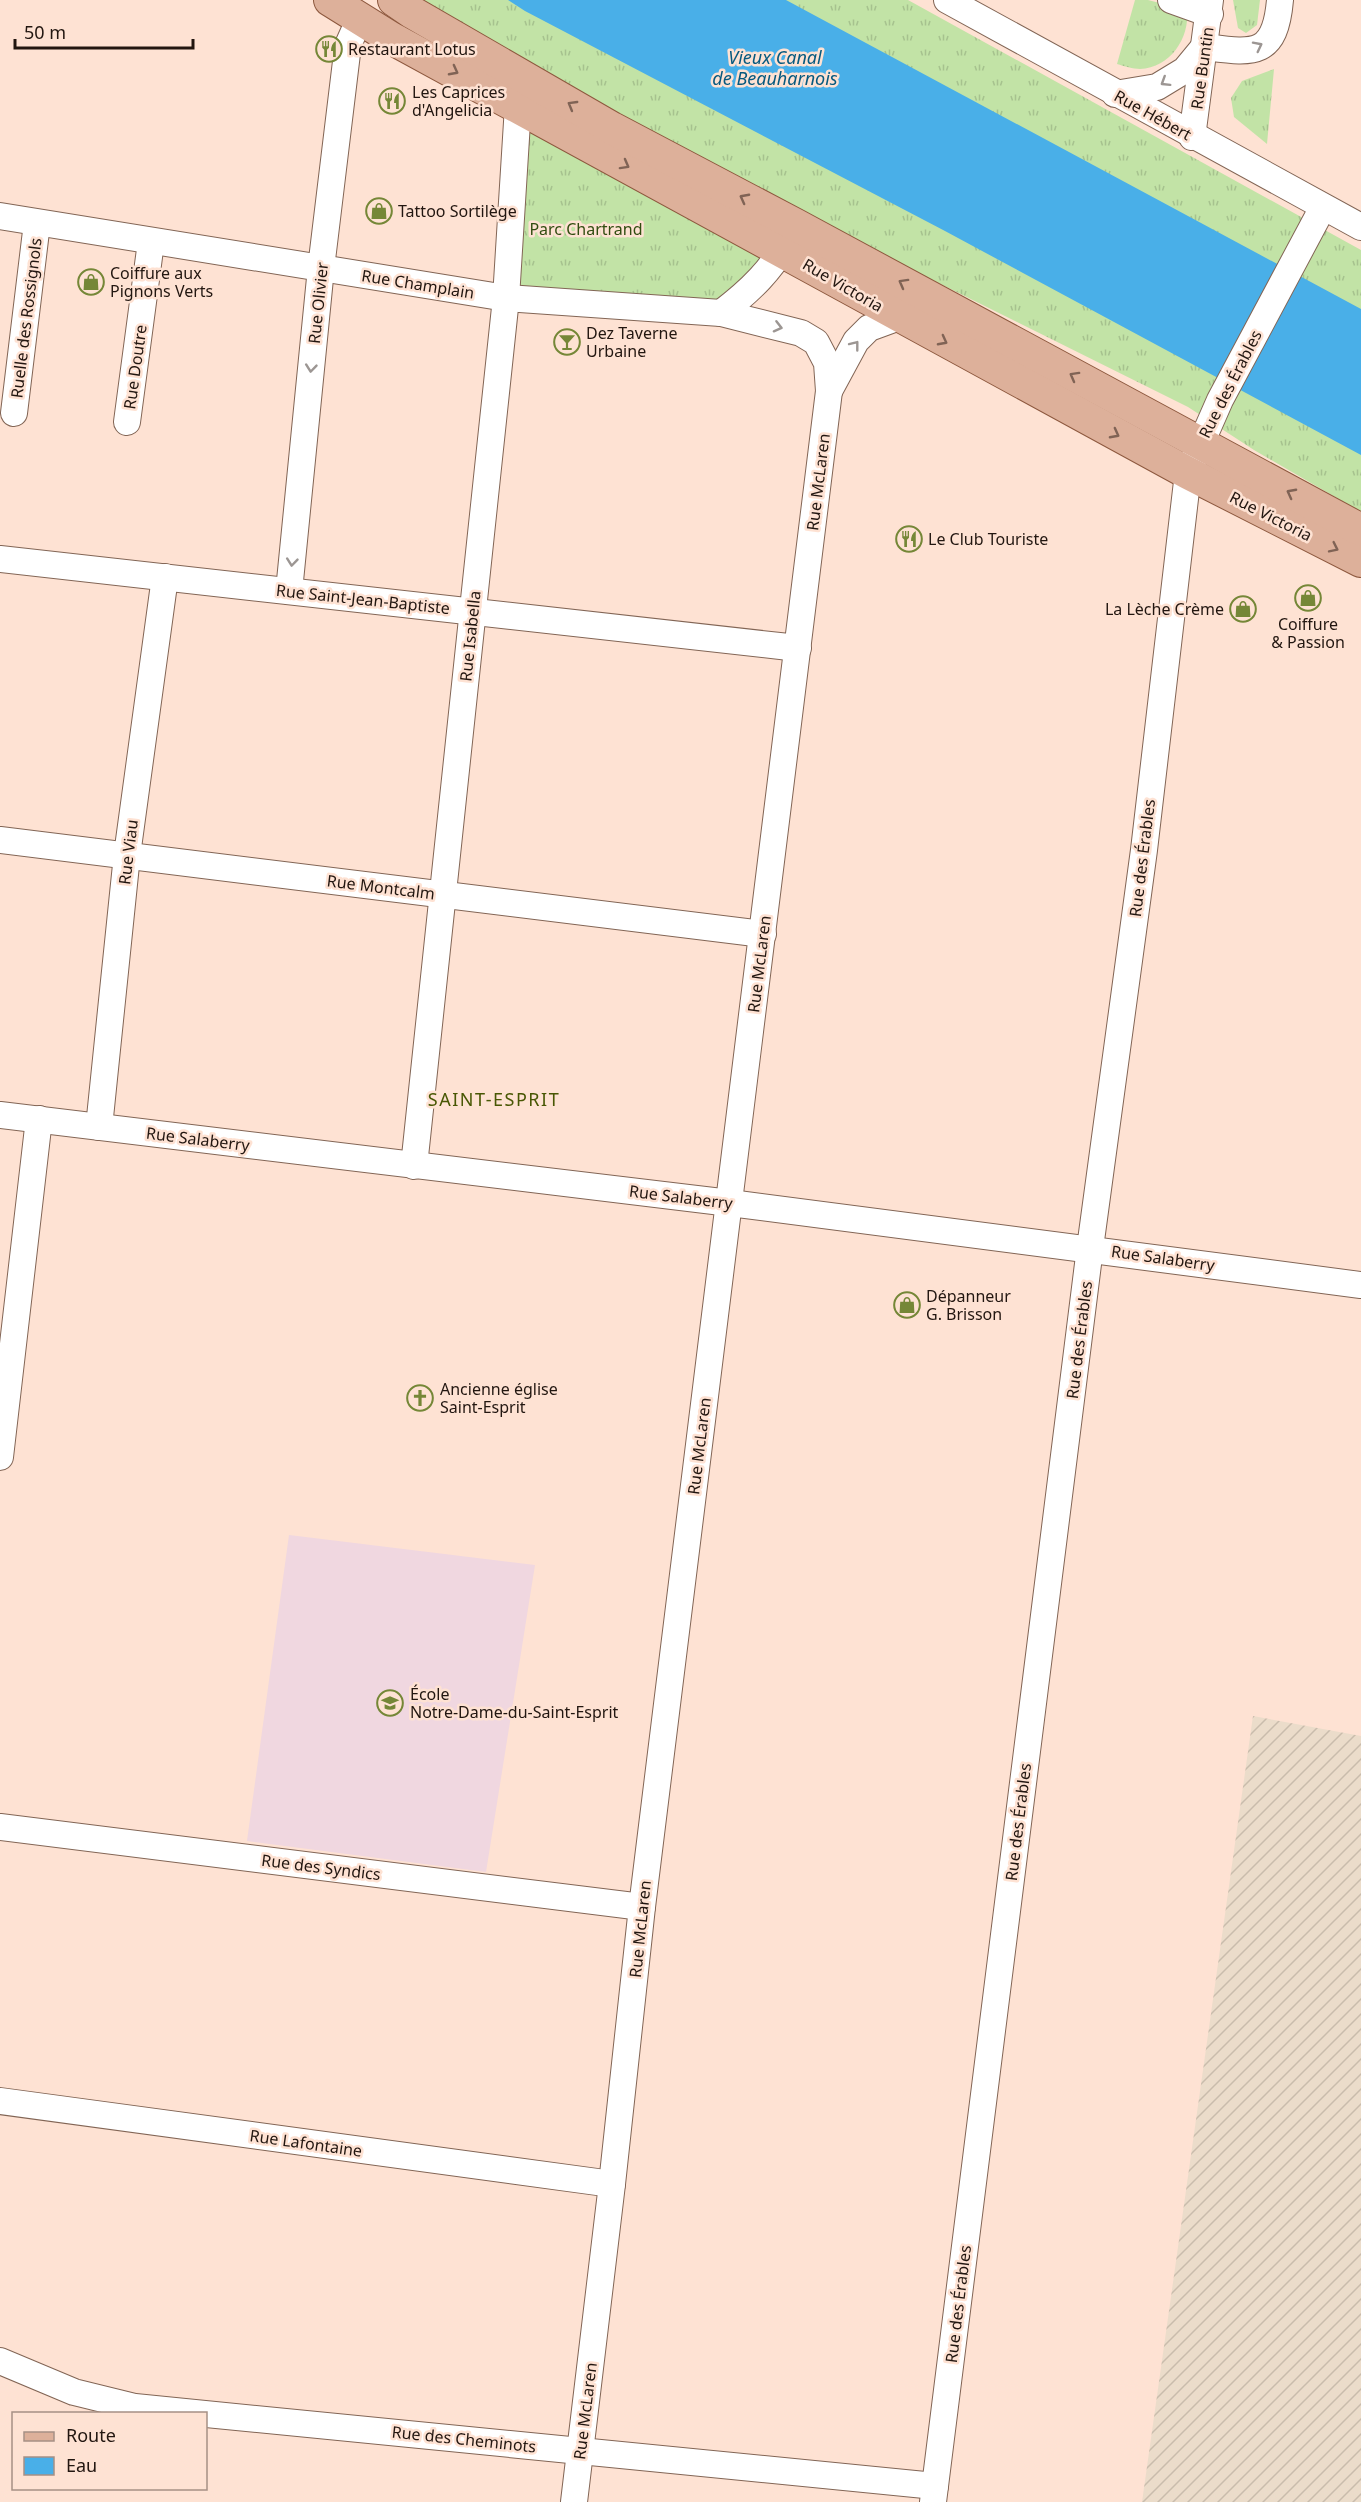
<svg xmlns="http://www.w3.org/2000/svg" width="1361" height="2502" viewBox="0 0 1361 2502" font-family="'Noto Sans',sans-serif">
  <defs>
    <pattern id="industrial-furrows" width="10" height="10" patternUnits="userSpaceOnUse" patternTransform="scale(1.5)"><rect width="10" height="10" fill="#ebdcca"/><path d="M-1 1l2-2M0 10L10 0M9 11l2-2" fill="none" stroke="#c9bcac"/></pattern>
    <pattern id="grass-tufts" width="24" height="20" patternUnits="userSpaceOnUse" patternTransform="scale(1.5)"><rect width="24" height="20" fill="#c2e3a6"/><path d="M3 7l-1-3M5 7V3M7 7l1-3M15 17l-1-3M17 17v-4M19 17l1-3" fill="none" stroke="#a6c28e"/></pattern>
  </defs>
  <rect width="100%" height="100%" fill="#fee2d3"/>
  <path fill="url(#industrial-furrows)" d="M 1253,1716 L 1361,1736 L 1361,2502 L 1142,2502 Z"/>
  <path fill="#f0d7e0" d="M 289,1535 L 535,1565 L 486,1872 L 247,1841 Z"/>
  <g fill="url(#grass-tufts)">
    <path d="M 422,0 L 908,0 L 1361,250 L 1361,512 L 1254,450 L 1188,407 L 852,240 L 618,117 Z"/>
    <path d="M 1135,0 L 1148,0 L 1187,10 C 1190,38 1170,68 1140,69 C 1133,69 1124,66 1117,64 Z"/>
    <path d="M 1233,0 L 1260,0 L 1257,25 L 1246,33 L 1238,28 Z"/>
    <path d="M 1274,69 L 1267,144 L 1234,117 L 1231,98 L 1242,81 Z"/>
    <path d="M 517,116 L 782,251 L 721,313 L 506,298 Z"/>
  </g>
  <path fill="#49afe8" d="M 508,0 L 786,0 L 1361,309 L 1361,455 L 945,231 L 525,11 Z"/>
  <g fill="none" stroke-linecap="round" stroke-linejoin="round">
    <g stroke="#826555" stroke-width="28">
      <g id="minor">
        <path d="M 947,0 L 1361,227"/>
        <path d="M 1171,0 L 1210,14"/>
        <path d="M 1204,47 C 1253,53 1275,58 1280,0"/>
        <path d="M 1115,94 L 1157,87 L 1185,70 L 1204,47"/>
        <path d="M 1192,137 L 1210,0"/>
        <path d="M 0,216 L 506,298 L 721,313 L 801,333 L 816,342 L 827,363 L 829,391 L 642,1907 L 612,2184 L 574,2502"/>
        <path d="M 721,313 C 750,291 773,269 790,236"/>
        <path d="M 829,391 L 856,341 L 869,328 L 899,317"/>
        <path d="M 14,413 L 37,223"/>
        <path d="M 127,422 L 151,242"/>
        <path d="M 0,559 L 798,648"/>
        <path d="M 289,591 L 321,268 L 348,45 L 360,18"/>
        <path d="M 0,840 L 763,934"/>
        <path d="M 0,1115 L 730,1203 L 1361,1285"/>
        <path d="M 99,1127 L 127,855 L 165,577"/>
        <path d="M 414,1166 L 506,298 L 518,106"/>
        <path d="M 0,1457 L 39,1119"/>
        <path d="M 0,1827 L 642,1907"/>
        <path d="M 0,2101 L 612,2184"/>
        <path d="M 0,2361 L 74,2392 L 135,2407 L 935,2486"/>
        <path d="M 933,2502 L 1090,1248 L 1144,850 L 1188,473 L 1220,400 L 1323,207"/>
      </g>
    </g>
    <g stroke="#8d583e" stroke-width="34">
      <g id="major">
        <path d="M 330,0 L 391,38 L 1188,473 L 1361,561"/>
        <path d="M 394,0 L 413,13 L 612,128 L 796,225 L 1361,530"/>
      </g>
    </g>
    <use href="#minor" stroke="#fff" stroke-width="26"/>
    <use href="#major" stroke="#ddb09a" stroke-width="32"/>
  </g>
  <defs><path id="oneway-chevron" d="M-2-3.5L2.5 0L-2 3.5" fill="none" stroke-width="1.6" stroke-linecap="round" stroke-linejoin="round" transform="scale(1.5)"/></defs>
  <g stroke="#9c9693">
    <use href="#oneway-chevron" transform="translate(1258 46) rotate(-27)"/>
    <use href="#oneway-chevron" transform="translate(1165 82) rotate(148)"/>
    <use href="#oneway-chevron" transform="translate(778 327) rotate(14)"/>
    <use href="#oneway-chevron" transform="translate(855 345) rotate(-52)"/>
    <use href="#oneway-chevron" transform="translate(311 368) rotate(96)"/>
    <use href="#oneway-chevron" transform="translate(292 562) rotate(96)"/>
  </g>
  <g stroke="#806355">
    <use href="#oneway-chevron" transform="translate(454 71) rotate(28)"/>
    <use href="#oneway-chevron" transform="translate(572 105) rotate(-150)"/>
    <use href="#oneway-chevron" transform="translate(625 165) rotate(29)"/>
    <use href="#oneway-chevron" transform="translate(744 198) rotate(-152)"/>
    <use href="#oneway-chevron" transform="translate(903 283) rotate(-151)"/>
    <use href="#oneway-chevron" transform="translate(943 341) rotate(28)"/>
    <use href="#oneway-chevron" transform="translate(1074 376) rotate(-151)"/>
    <use href="#oneway-chevron" transform="translate(1115 434) rotate(28)"/>
    <use href="#oneway-chevron" transform="translate(1291 493) rotate(-152)"/>
    <use href="#oneway-chevron" transform="translate(1334 548) rotate(26)"/>
  </g>
  <defs>
    <g id="restaurant-ring" transform="scale(1.35)"><circle r="9.5" fill="#fee2d3" stroke="#758737" stroke-width="1.5"/><path d="M-5-6h1v4h1v-4h1v4h1v-4h1v5L-1.5 .5V6h-2V.5L-5-1ZM5-6V6H3V1.5H1.5Q1.5-4 5-6Z" fill="#758737"/></g>
    <g id="shop-ring" transform="scale(1.35)"><circle r="9.5" fill="#fee2d3" stroke="#758737" stroke-width="1.5"/><path d="M-5-2.5h2.3a2.7 3.5 0 0 1 5.4 0H5L5.5 6h-11ZM-1.5-2.5h3a1.5 2.3 0 0 0-3 0Z" fill="#758737"/></g>
    <g id="bar-ring" transform="scale(1.35)"><circle r="9.5" fill="#fee2d3" stroke="#758737" stroke-width="1.5"/><path d="M-6-5H6L.8 .8V4.5H3.5V6h-7V4.5H-.8V.8Z" fill="#758737"/></g>
    <g id="church-ring" transform="scale(1.35)"><circle r="9.5" fill="#fee2d3" stroke="#758737" stroke-width="1.5"/><path d="M-1.2-6h2.4v3.5h3.3v2.4h-3.3V6h-2.4V-.1h-3.3v-2.4h3.3Z" fill="#758737"/></g>
    <g id="school-ring" transform="scale(1.35)"><circle r="9.5" fill="#fee2d3" stroke="#758737" stroke-width="1.5"/><path d="M0-5L7-2L0 1L-7-2ZM-4 1L0 2.5L4 1V4Q0 6-4 4Z" fill="#758737"/></g>
  </defs>
  <g fill-rule="evenodd">
    <use href="#restaurant-ring" x="329" y="49"/>
    <use href="#restaurant-ring" x="392" y="101"/>
    <use href="#shop-ring" x="379" y="211"/>
    <use href="#shop-ring" x="91" y="282"/>
    <use href="#bar-ring" x="567" y="342"/>
    <use href="#restaurant-ring" x="909" y="539"/>
    <use href="#shop-ring" x="1308" y="598"/>
    <use href="#shop-ring" x="1243" y="609"/>
    <use href="#shop-ring" x="907" y="1305"/>
    <use href="#church-ring" x="420" y="1398"/>
    <use href="#school-ring" x="390" y="1703"/>
  </g>
  <g text-anchor="middle" stroke-width="5" stroke-linejoin="round" paint-order="stroke">
    <g font-size="16" fill="#221610" stroke="#fee2d3" text-anchor="start">
      <text x="348" y="55">Restaurant Lotus</text>
      <text x="412" y="98">Les Caprices<tspan x="412" dy="18">d'Angelicia</tspan></text>
      <text x="398" y="217">Tattoo Sortilège</text>
      <text x="110" y="279">Coiffure aux<tspan x="110" dy="18">Pignons Verts</tspan></text>
      <text x="586" y="339">Dez Taverne<tspan x="586" dy="18">Urbaine</tspan></text>
      <text x="928" y="545">Le Club Touriste</text>
      <text x="1224" y="615" text-anchor="end">La Lèche Crème</text>
      <text x="1308" y="630" text-anchor="middle">Coiffure<tspan x="1308" dy="18">&amp; Passion</tspan></text>
      <text x="926" y="1302">Dépanneur<tspan x="926" dy="18">G. Brisson</tspan></text>
      <text x="440" y="1395">Ancienne église<tspan x="440" dy="18">Saint-Esprit</tspan></text>
      <text x="410" y="1700">École<tspan x="410" dy="18">Notre-Dame-du-Saint-Esprit</tspan></text>
    </g>
    <g font-size="16" fill="#221610" stroke="#fee2d3">
      <text transform="translate(1202 68) rotate(-82)" y="6">Rue Buntin</text>
      <text transform="translate(1153 115) rotate(29)" y="6">Rue Hébert</text>
      <text transform="translate(418 284) rotate(9)" y="6">Rue Champlain</text>
      <text transform="translate(843 285) rotate(30)" y="6">Rue Victoria</text>
      <text transform="translate(318 303) rotate(-84)" y="6">Rue Olivier</text>
      <text transform="translate(26 318) rotate(-83)" y="6">Ruelle des Rossignols</text>
      <text transform="translate(135 367) rotate(-82)" y="6">Rue Doutre</text>
      <text transform="translate(1230 384) rotate(-63)" y="6">Rue des Érables</text>
      <text transform="translate(818 482) rotate(-83)" y="6">Rue McLaren</text>
      <text transform="translate(1271 516) rotate(27)" y="6">Rue Victoria</text>
      <text transform="translate(363 599) rotate(6)" y="6">Rue Saint-Jean-Baptiste</text>
      <text transform="translate(470 636) rotate(-84)" y="6">Rue Isabella</text>
      <text transform="translate(128 852) rotate(-83)" y="6">Rue Viau</text>
      <text transform="translate(1142 858) rotate(-83)" y="6">Rue des Érables</text>
      <text transform="translate(381 887) rotate(7)" y="6">Rue Montcalm</text>
      <text transform="translate(759 964) rotate(-83)" y="6">Rue McLaren</text>
      <text transform="translate(198 1139) rotate(7)" y="6">Rue Salaberry</text>
      <text transform="translate(681 1197) rotate(7)" y="6">Rue Salaberry</text>
      <text transform="translate(1163 1258) rotate(8)" y="6">Rue Salaberry</text>
      <text transform="translate(1079 1340) rotate(-83)" y="6">Rue des Érables</text>
      <text transform="translate(699 1446) rotate(-83)" y="6">Rue McLaren</text>
      <text transform="translate(1018 1822) rotate(-83)" y="6">Rue des Érables</text>
      <text transform="translate(321 1867) rotate(7)" y="6">Rue des Syndics</text>
      <text transform="translate(640 1929) rotate(-84)" y="6">Rue McLaren</text>
      <text transform="translate(306 2143) rotate(8)" y="6">Rue Lafontaine</text>
      <text transform="translate(958 2304) rotate(-83)" y="6">Rue des Érables</text>
      <text transform="translate(585 2411) rotate(-83)" y="6">Rue McLaren</text>
      <text transform="translate(464 2439) rotate(6)" y="6">Rue des Cheminots</text>
    </g>
    <g font-size="16" fill="#314d10" stroke="#fee2d3">
      <text x="586" y="235">Parc Chartrand</text>
    </g>
    <g font-size="18" font-style="italic" fill="#07597f" stroke="#fee2d3">
      <text x="775" y="64">Vieux Canal<tspan x="775" dy="21">de Beauharnois</tspan></text>
    </g>
    <g font-size="18" letter-spacing="1.5" fill="#485704" stroke="#fee2d3">
      <text x="494" y="1106">SAINT-ESPRIT</text>
    </g>
  </g>
  <rect x="12" y="2412" width="195" height="78" fill="#fee2d3" stroke="#a69085" stroke-width="1.5"/>
  <rect x="24" y="2432" width="30" height="9" fill="#ddb09a" stroke="#a69085" stroke-width="1.5"/>
  <text x="66" y="2442" font-size="18" fill="#221610">Route</text>
  <rect x="24" y="2457" width="30" height="18" fill="#49afe8" stroke="#a69085" stroke-width="1.5"/>
  <text x="66" y="2472" font-size="18" fill="#221610">Eau</text>
  <path d="M15 39v9h178v-9" fill="none" stroke="#221610" stroke-width="3"/>
  <text x="24" y="39" font-size="18" fill="#221610" stroke="#fee2d3" stroke-width="4.5" paint-order="stroke">50 m</text>
</svg>
